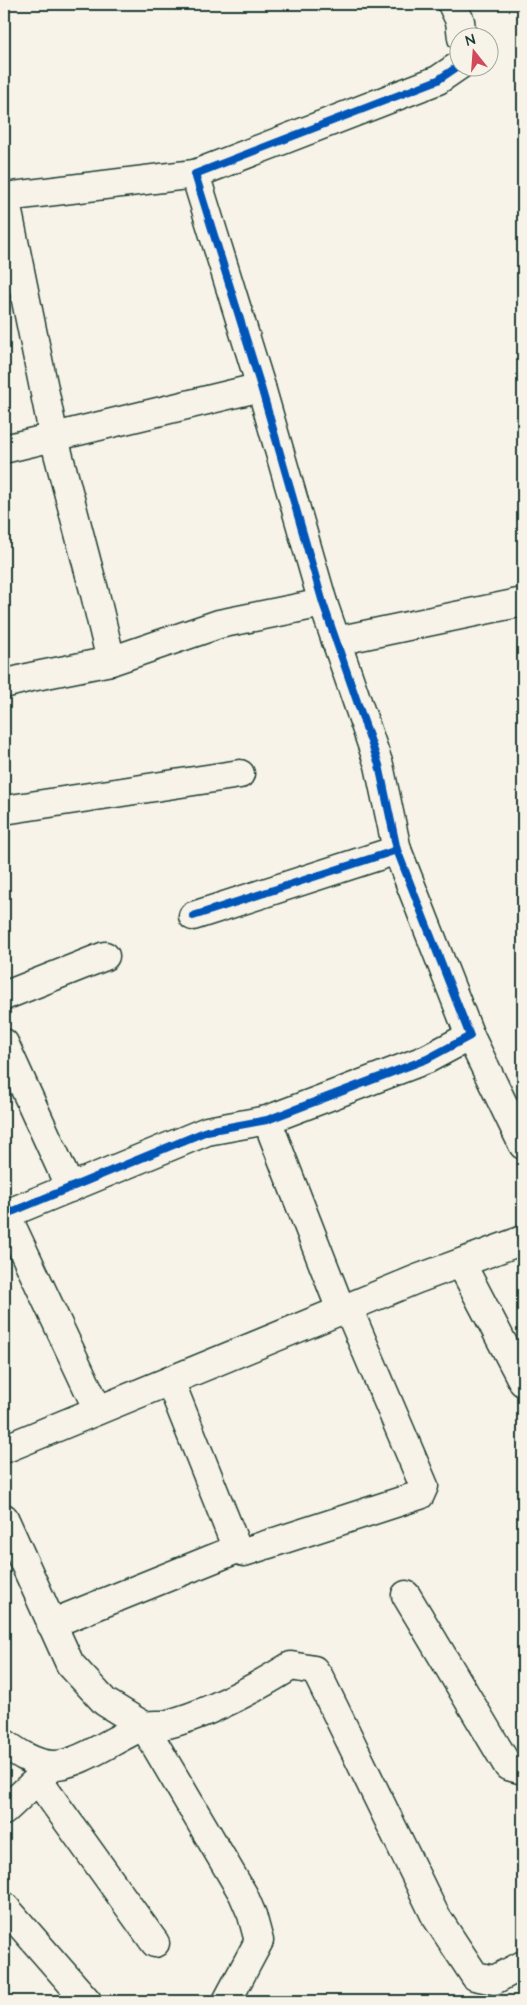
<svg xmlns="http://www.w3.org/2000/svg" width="527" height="2005" viewBox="0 0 527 2005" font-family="'Architects Daughter',sans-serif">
  <rect width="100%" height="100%" fill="#f7f3e8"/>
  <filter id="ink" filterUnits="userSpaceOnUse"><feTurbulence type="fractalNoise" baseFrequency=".02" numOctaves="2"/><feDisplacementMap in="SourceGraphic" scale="10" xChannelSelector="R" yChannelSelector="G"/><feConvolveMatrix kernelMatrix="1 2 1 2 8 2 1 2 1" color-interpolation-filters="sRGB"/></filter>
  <g filter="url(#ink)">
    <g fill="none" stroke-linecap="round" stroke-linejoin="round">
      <g stroke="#1f3d34" stroke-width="31">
        <g id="minor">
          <path d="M 452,4 L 460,21 L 462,38"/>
          <path d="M 5,197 L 195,174"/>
          <path d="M 4,198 L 5,197 L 54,438 L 95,594 L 111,661"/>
          <path d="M 4,449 L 261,387"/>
          <path d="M 336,641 L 523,602"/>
          <path d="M 4,684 L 31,677 L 111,661 L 219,624 L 323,603"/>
          <path d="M 4,810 L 240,774"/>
          <path d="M 397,850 L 379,765 L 323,603 L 261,387 L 195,174 L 438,80 L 460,65"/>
          <path d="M 4,996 L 105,956"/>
          <path d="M 470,1036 L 523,1145"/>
          <path d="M 4,1043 L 70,1188"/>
          <path d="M 267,1120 L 341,1310"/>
          <path d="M 6,1214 L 98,1410"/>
          <path d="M 4,1215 L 207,1131 L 267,1120 L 427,1059 L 470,1036 L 397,850 L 193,916"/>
          <path d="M 461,1263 L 523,1382"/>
          <path d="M 170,1381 L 237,1549 L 244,1552 L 420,1495 L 424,1486 L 348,1308"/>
          <path d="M 4,1449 L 417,1279 L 523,1240"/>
          <path d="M 4,1518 L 70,1664 L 105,1702 L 144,1726 L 243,1894 L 252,1915 L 259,1941 L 227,2001"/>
          <path d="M 406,1595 L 508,1766 L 523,1770"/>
          <path d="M 51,1624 L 237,1549"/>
          <path d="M 4,1743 C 18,1753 34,1764 52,1765 C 77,1767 118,1736 142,1727 C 150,1724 160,1726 168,1724 C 211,1713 254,1689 291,1666 L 314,1670 L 319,1677 L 435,1915 L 475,1976 L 494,1980 L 523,1965"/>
          <path d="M 38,1780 L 155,1943"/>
          <path d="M 4,1811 L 50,1768"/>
          <path d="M 4,1906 L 87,2001"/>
        </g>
      </g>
      <use href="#minor" stroke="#f7f3e8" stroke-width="28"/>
      <g stroke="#f7f3e8" stroke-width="11">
        <g id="cycleway">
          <path d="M 397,850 L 379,765 L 323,603 L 261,387 L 195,174 L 438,80 L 460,65"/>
          <path d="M 4,1215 L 207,1131 L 267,1120 L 427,1059 L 470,1036 L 397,850 L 193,916"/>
        </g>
      </g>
      <use href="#cycleway" stroke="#0057b8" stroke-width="8"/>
    </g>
  </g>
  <rect width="527" height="2005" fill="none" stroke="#f7f3e8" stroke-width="20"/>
  <rect x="10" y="10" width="507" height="1985" fill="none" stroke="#1f3d34" stroke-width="2" filter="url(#ink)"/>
  <g transform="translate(474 52) rotate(343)"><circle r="24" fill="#f7f3e8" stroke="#a1aaa0"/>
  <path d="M0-4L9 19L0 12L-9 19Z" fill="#d1495b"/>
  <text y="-8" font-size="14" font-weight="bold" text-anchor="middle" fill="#1f3d34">N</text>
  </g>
</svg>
